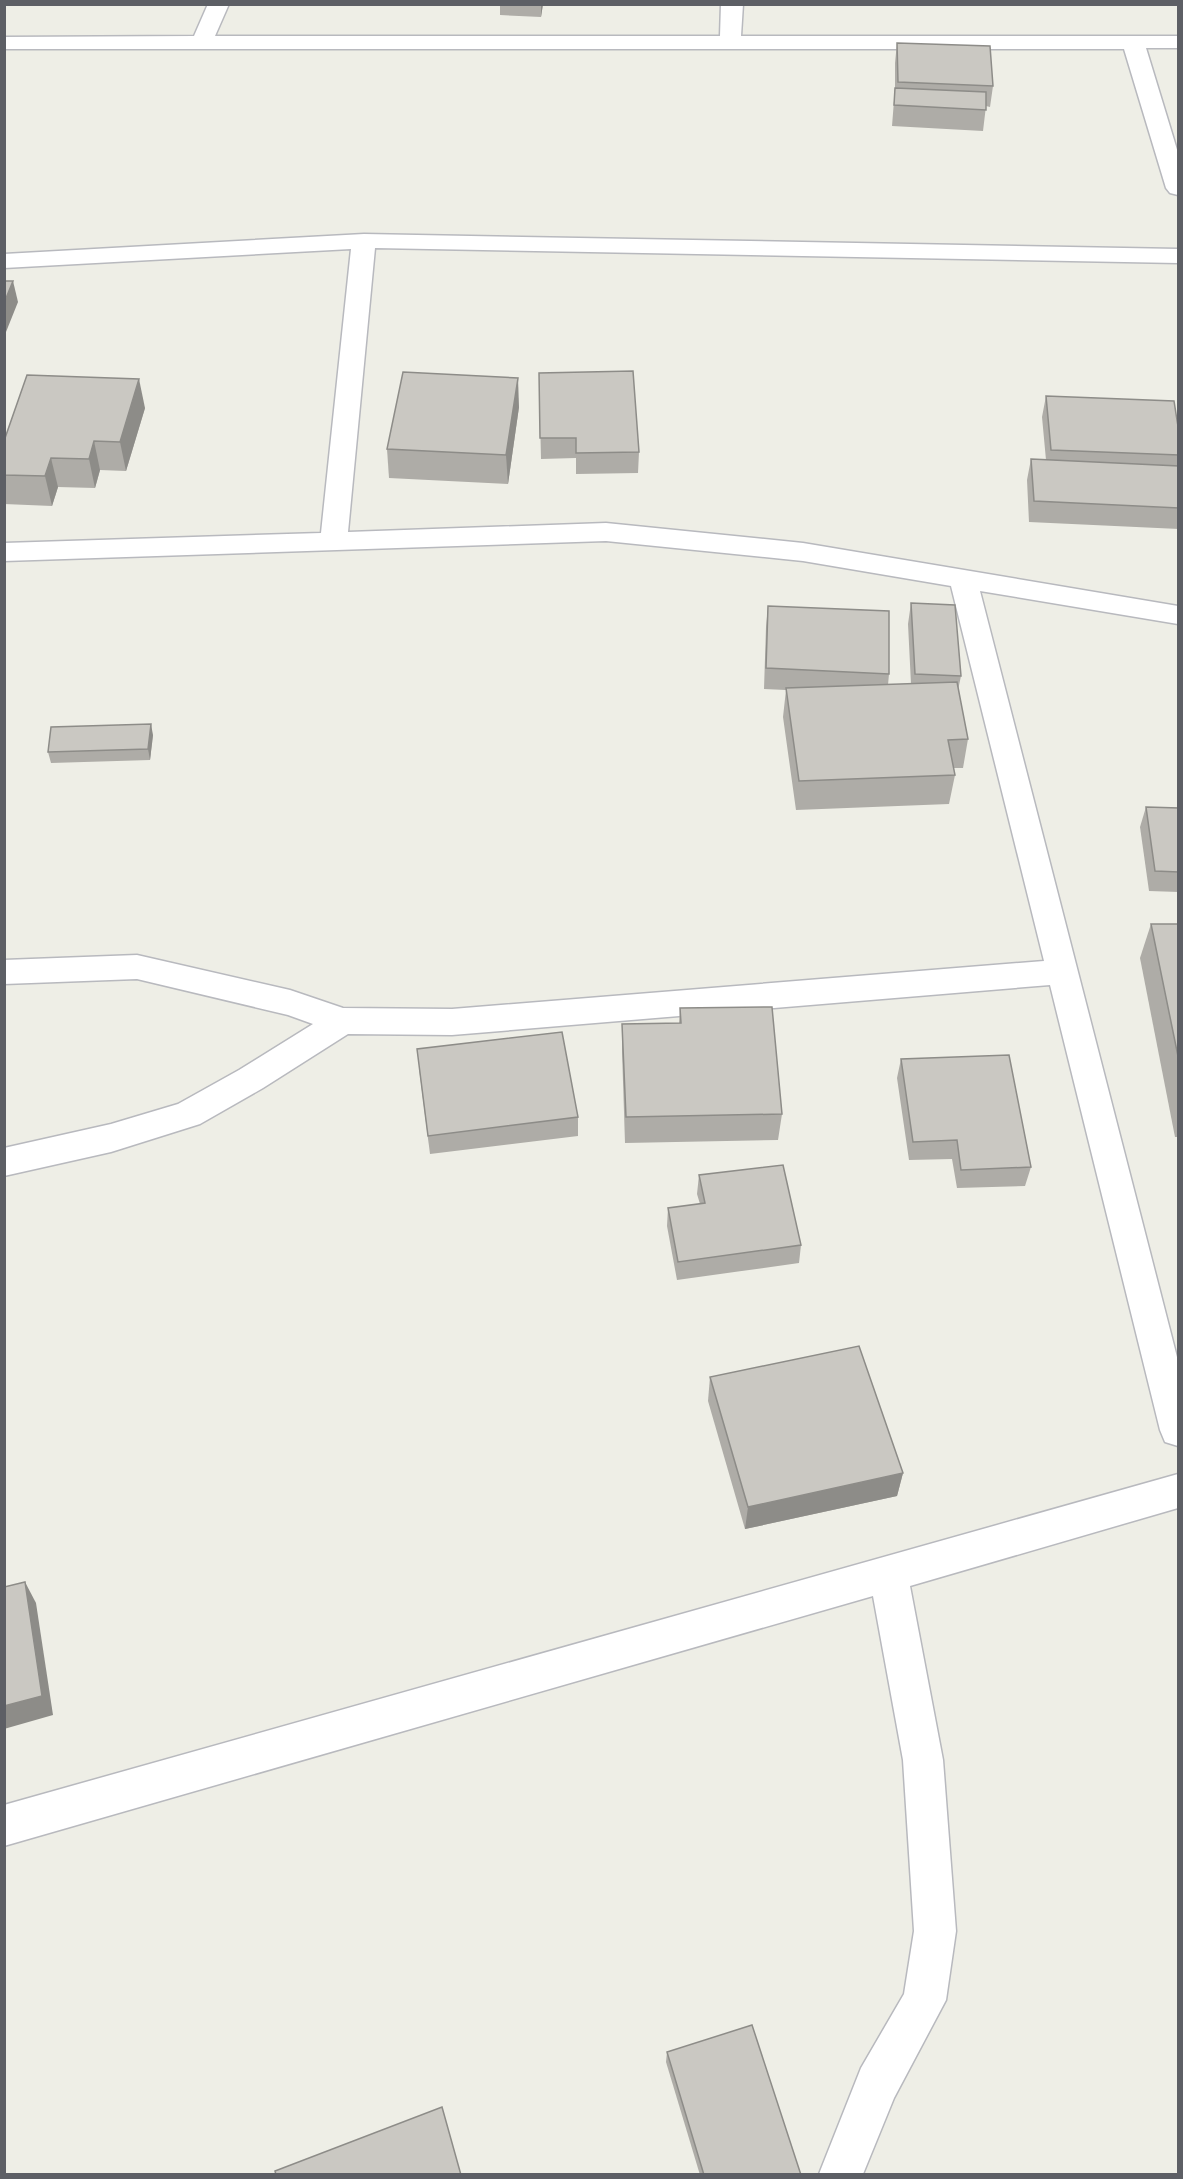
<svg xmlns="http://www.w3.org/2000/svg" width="1183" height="2179" viewBox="0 0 1183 2179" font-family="Ubuntu,sans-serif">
  <rect width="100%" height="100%" fill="#eeeee6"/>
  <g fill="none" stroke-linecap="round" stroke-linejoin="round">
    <g stroke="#b8b9be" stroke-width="3">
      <g id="minor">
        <path d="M 208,4 L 229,4 L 215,36 L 720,36 L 721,4 L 743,4 L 741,36 L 1178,36 L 1178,48 L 1146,48 L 1178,153 L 1178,195 L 1170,193 L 1166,188 L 1124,49 L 4,49 L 4,37 L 194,36 Z"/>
        <path d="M 364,234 L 1178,249 L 1178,263 L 375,248 L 348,532 L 606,523 L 803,543 L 1178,606 L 1178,624 L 980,591 L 1178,1361 L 1178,1446 L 1165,1442 L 1160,1430 L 1050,985 L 452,1035 L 348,1034 L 263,1088 L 200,1124 L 111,1152 L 4,1176 L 4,1148 L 111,1124 L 178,1104 L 239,1070 L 313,1024 L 288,1015 L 137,979 L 4,984 L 4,960 L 137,955 L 290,990 L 343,1008 L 452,1009 L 1044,961 L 951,586 L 803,561 L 606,541 L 4,561 L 4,543 L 321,533 L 351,249 L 4,268 L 4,254 Z"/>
        <path d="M 1178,1474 L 1178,1508 L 910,1586 L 943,1760 L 956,1931 L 946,2000 L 894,2098 L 863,2174 L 819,2174 L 861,2068 L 904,1994 L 914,1931 L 903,1760 L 873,1596 L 4,1846 L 4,1805 Z"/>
      </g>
    </g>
    <use href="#minor" fill="#fff" fill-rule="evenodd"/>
  </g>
  <g fill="#aeaca7">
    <path d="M 500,4 L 543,4 L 541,17 L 500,15 Z"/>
    <path d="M 897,43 L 993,86 L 990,107 L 986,106 L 983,131 L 892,126 L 895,88 L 895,63 Z"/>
    <path d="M 539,373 L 639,452 L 638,473 L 576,474 L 576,458 L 541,459 Z"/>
    <path d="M 1046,396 L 1179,433 L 1179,529 L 1029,522 L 1027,480 L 1031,459 L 1046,460 L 1042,417 Z"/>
    <path d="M 519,407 L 508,484 L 389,478 L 387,449 Z"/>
    <path d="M 145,408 L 126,471 L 100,470 L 95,488 L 58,487 L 52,506 L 4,504 L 4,441 Z"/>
    <path d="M 911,603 L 961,676 L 958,690 L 968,739 L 963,768 L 953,768 L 955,775 L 949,804 L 796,810 L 783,717 L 786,690 L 764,689 L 766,627 L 768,606 L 889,674 L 888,685 L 911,684 L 908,624 Z"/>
    <path d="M 153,735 L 150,760 L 51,763 L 48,752 Z"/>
    <path d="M 1146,807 L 1179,808 L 1179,892 L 1149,891 L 1140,827 Z"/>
    <path d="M 1151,924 L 1179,924 L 1179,1137 L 1175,1137 L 1140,958 Z"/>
    <path d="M 680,1008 L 782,1114 L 778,1140 L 625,1143 L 622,1051 L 622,1024 L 679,1023 Z"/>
    <path d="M 901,1059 L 1031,1167 L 1025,1186 L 957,1188 L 952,1159 L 909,1160 L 897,1078 Z"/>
    <path d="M 419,1068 L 578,1117 L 578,1136 L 430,1154 Z"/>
    <path d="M 699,1175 L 801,1245 L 799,1263 L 677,1280 L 667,1226 L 668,1208 L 700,1204 L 697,1194 Z"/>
    <path d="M 710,1377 L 903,1473 L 897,1496 L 745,1529 L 708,1401 Z"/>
    <path d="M 667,2052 L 801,2175 L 700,2175 L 666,2062 Z"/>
  </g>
  <g fill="#8d8c88">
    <path d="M 541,4 L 543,4 L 541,17 Z"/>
    <path d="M 13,281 L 18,302 L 4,337 L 4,303 Z"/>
    <path d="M 518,378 L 519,407 L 508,484 L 506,455 Z"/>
    <path d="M 139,379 L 145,408 L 126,471 L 120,442 Z"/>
    <path d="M 94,441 L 100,470 L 95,488 L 89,459 Z"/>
    <path d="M 51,458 L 58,487 L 52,506 L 45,476 Z"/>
    <path d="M 151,724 L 153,735 L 150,760 L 148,749 Z"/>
    <path d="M 903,1473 L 897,1496 L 745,1529 L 748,1507 Z"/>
    <path d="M 25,1582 L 36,1603 L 53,1715 L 4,1729 L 4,1706 Z"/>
  </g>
  <g fill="#cac8c2" stroke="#8d8c88" stroke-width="1.5">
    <path d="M 897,43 L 990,46 L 993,86 L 898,82 Z"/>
    <path d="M 895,88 L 986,92 L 986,110 L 894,105 Z"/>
    <path d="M 4,281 L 13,281 L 4,303 Z"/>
    <path d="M 633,371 L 639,452 L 576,453 L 576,438 L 540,438 L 539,373 Z"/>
    <path d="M 403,372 L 518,378 L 506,455 L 387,449 Z"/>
    <path d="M 27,375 L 139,379 L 120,442 L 94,441 L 89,459 L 51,458 L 45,476 L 4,475 L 4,441 Z"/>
    <path d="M 1046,396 L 1174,401 L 1179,433 L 1179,455 L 1051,450 Z"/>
    <path d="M 1031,459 L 1179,466 L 1179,508 L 1034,501 Z"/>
    <path d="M 911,603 L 955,605 L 961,676 L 915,674 Z"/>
    <path d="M 768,606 L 889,611 L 889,674 L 766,668 Z"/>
    <path d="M 957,682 L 968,739 L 948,740 L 955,775 L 799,781 L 786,688 Z"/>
    <path d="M 151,724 L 148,749 L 48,752 L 51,727 Z"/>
    <path d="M 1146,807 L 1179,808 L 1179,872 L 1155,871 Z"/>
    <path d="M 1151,924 L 1179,924 L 1179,1061 Z"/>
    <path d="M 772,1007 L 782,1114 L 626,1117 L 622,1024 L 681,1023 L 680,1008 Z"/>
    <path d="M 562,1032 L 578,1117 L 428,1136 L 417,1049 Z"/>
    <path d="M 1009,1055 L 1031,1167 L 961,1170 L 957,1140 L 913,1142 L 901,1059 Z"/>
    <path d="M 783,1165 L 801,1245 L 678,1262 L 668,1208 L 705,1203 L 699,1175 Z"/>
    <path d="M 859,1346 L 903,1473 L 748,1507 L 710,1377 Z"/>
    <path d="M 25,1582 L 42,1696 L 4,1706 L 4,1587 Z"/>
    <path d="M 752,2025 L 801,2175 L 704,2175 L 667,2052 Z"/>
    <path d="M 442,2107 L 461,2175 L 276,2175 L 275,2171 Z"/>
  </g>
  <rect width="1183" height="2179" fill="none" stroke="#5d5f65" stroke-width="12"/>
</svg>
